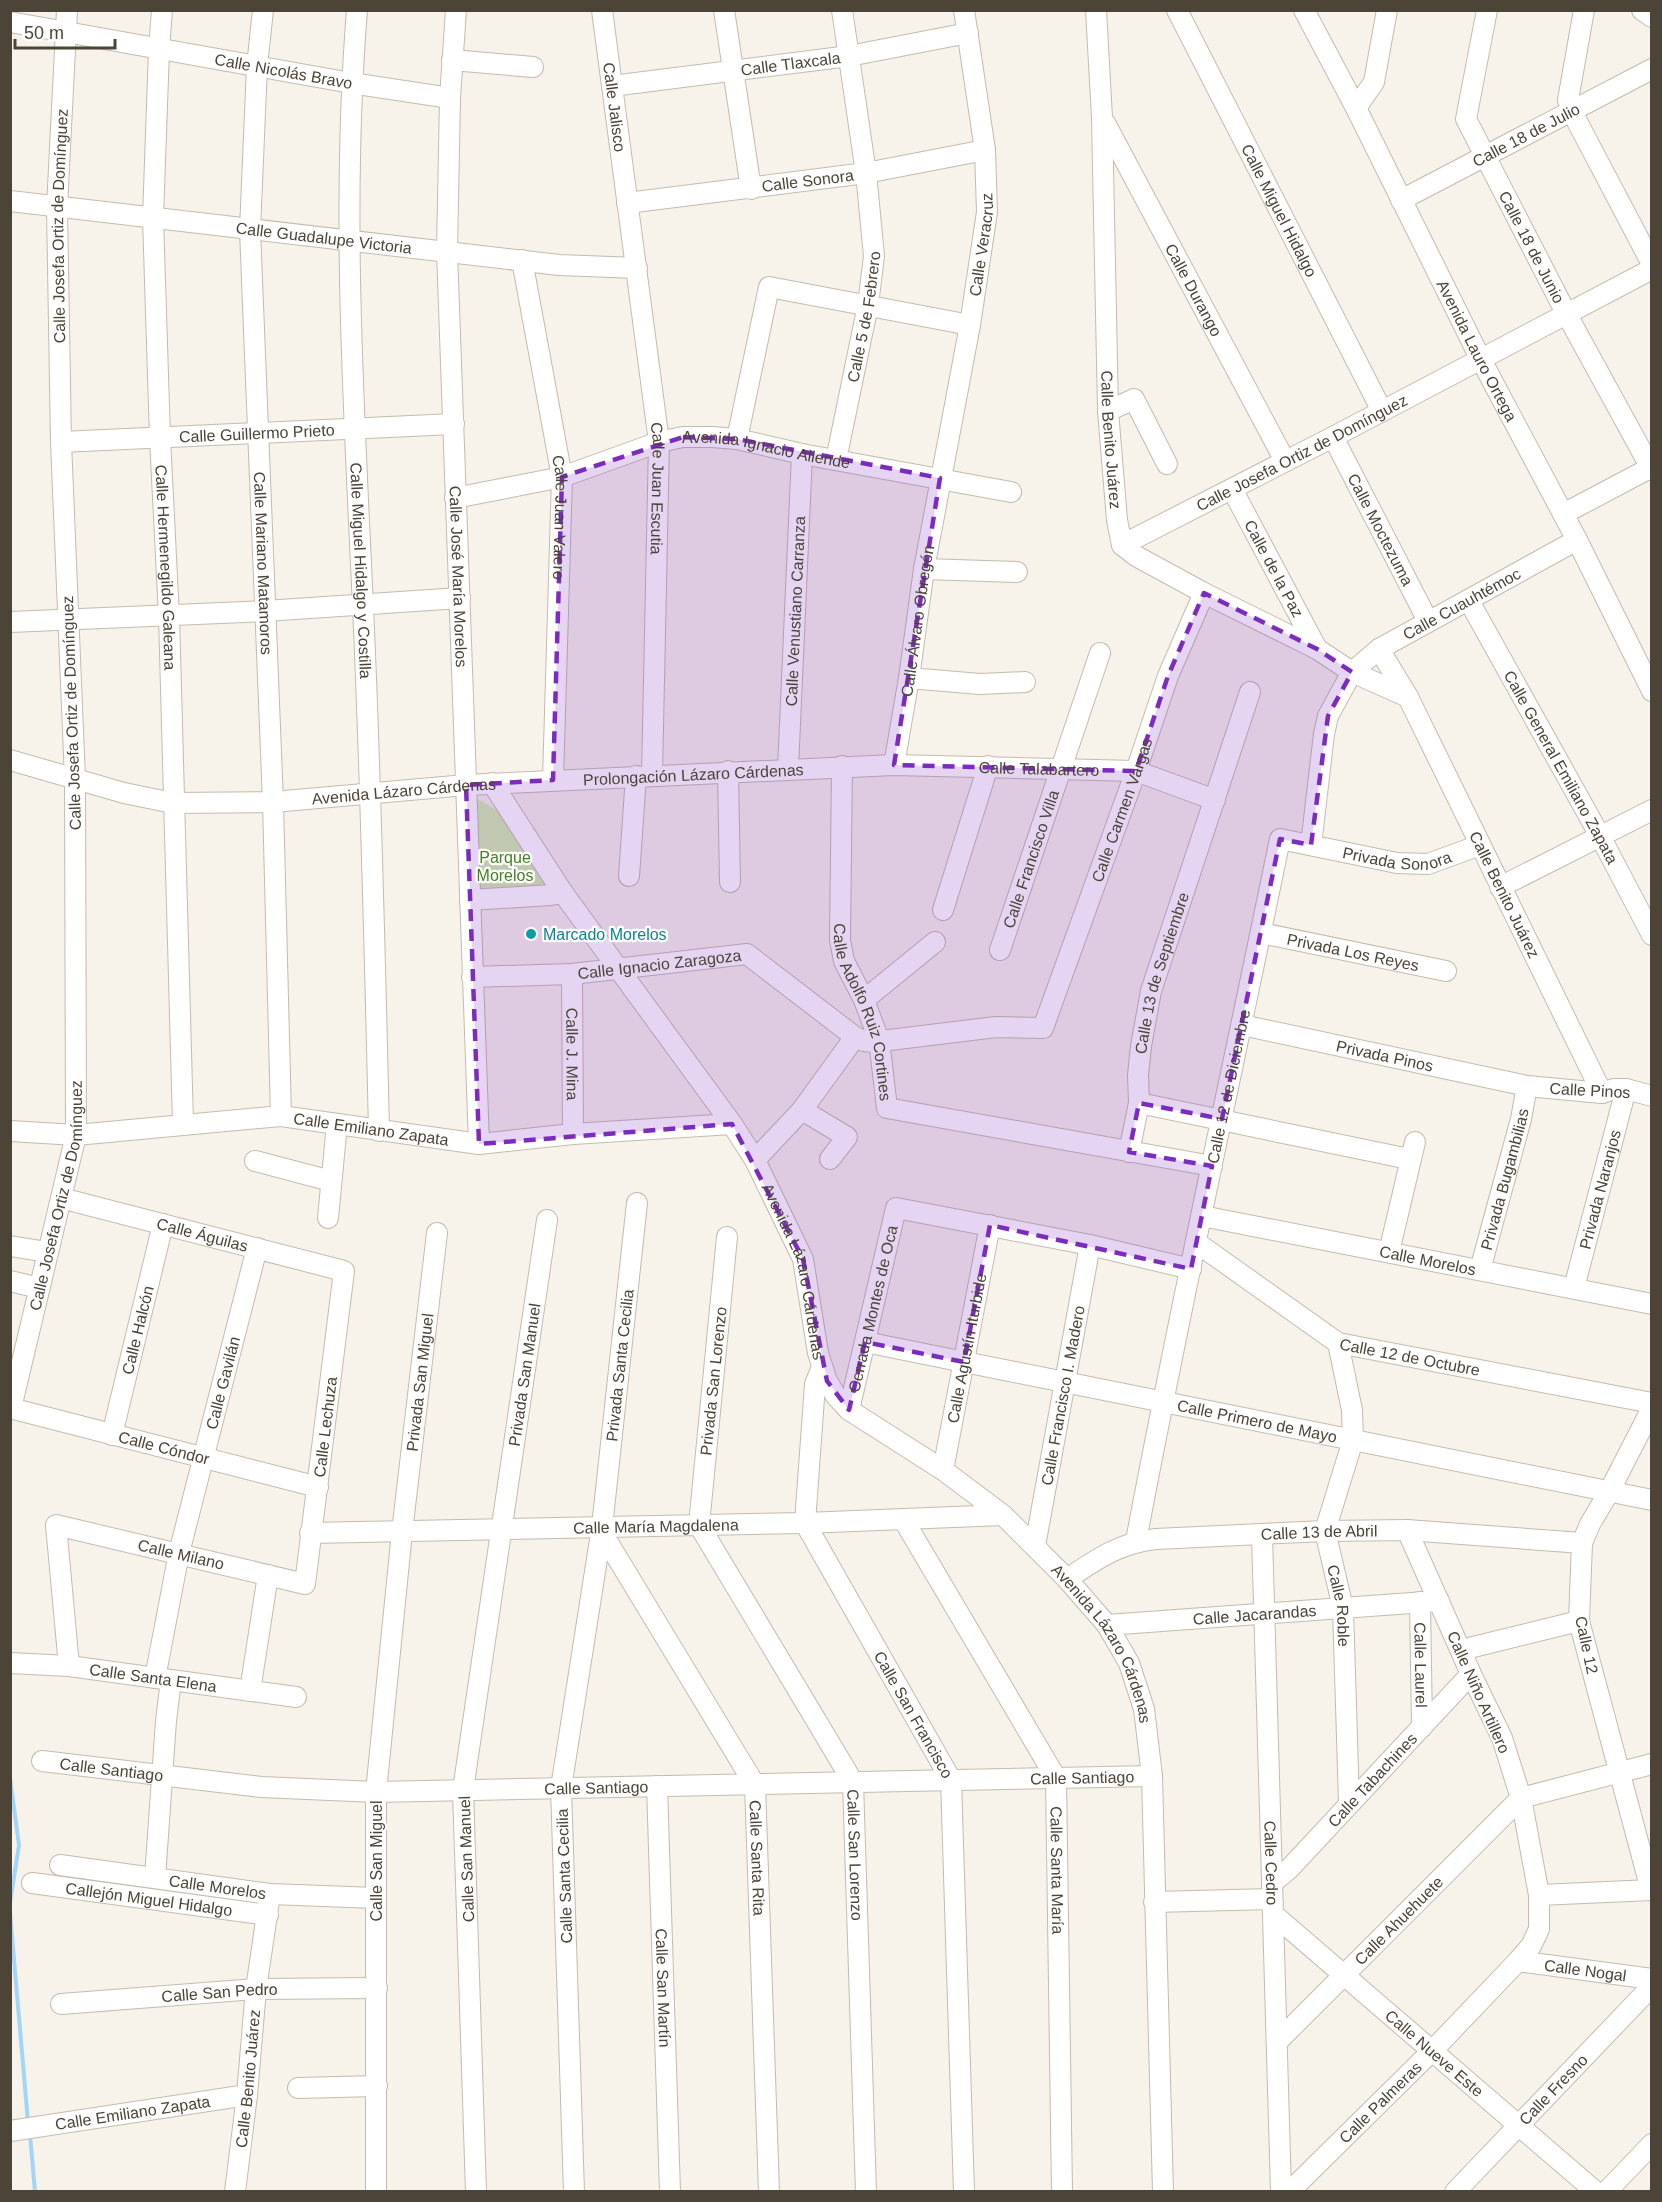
<svg xmlns="http://www.w3.org/2000/svg" width="1662" height="2202" viewBox="0 0 1662 2202" font-family="Arial,sans-serif">
  <rect width="100%" height="100%" fill="#f7f3eb"/>
  <path fill="#d2efb0" d="M 477,799 L 504,814 L 550,889 L 479,894 Z"/>
  <g fill="none" stroke-linecap="round" stroke-linejoin="round">
    <g stroke="#a2d5f8" stroke-width="4">
      <path d="M 10,1778 L 19,1845 L 10,1903"/>
      <path d="M 10,1913 L 28,2122"/>
      <path d="M 30,2135 L 35,2192"/>
    </g>
    <g stroke="#c4bbac" stroke-width="22">
      <g id="minor">
        <path id="s1" d="M 162,10 L 159,49 L 153,218 L 160,438 L 169,616 L 183,1124"/>
        <path id="s2" d="M 263,10 L 257,66 L 250,230 L 273,802 L 281,1116"/>
        <path id="s3" d="M 357,10 C 341,209 354,408 363,607 C 371,782 375,956 379,1131"/>
        <path id="s4" d="M 456,10 L 450,98 L 447,251 L 479,1144"/>
        <path id="s5" d="M 602,10 L 659,442 L 652,776"/>
        <path d="M 724,10 L 751,189"/>
        <path id="s6" d="M 1096,10 L 1102,118 L 1108,411 L 1117,520 L 1122,545 L 1136,556 L 1204,593 L 1317,649 L 1352,672 L 1408,697"/>
        <path id="s7" d="M 1177,10 L 1382,411"/>
        <path id="s8" d="M 1304,10 L 1356,108 L 1480,358 L 1577,540 L 1652,691"/>
        <path id="s9" d="M 1487,10 L 1466,119 L 1566,313 L 1652,470"/>
        <path d="M 1584,10 L 1568,100 L 1571,110 L 1652,264"/>
        <path d="M 1642,10 L 1652,17"/>
        <path id="s10" d="M 10,22 L 351,83 L 450,98"/>
        <path d="M 452,60 L 533,67"/>
        <path id="s11" d="M 612,86 L 849,56 L 968,33"/>
        <path d="M 1356,108 L 1374,82 L 1387,10"/>
        <path id="s12" d="M 1105,123 L 1285,461"/>
        <path id="s13" d="M 1401,200 L 1652,69"/>
        <path id="s14" d="M 10,201 L 559,265 L 637,268"/>
        <path id="s15" d="M 627,203 L 866,173 L 985,150"/>
        <path id="s16" d="M 522,260 L 562,477 L 553,780"/>
        <path d="M 1108,411 L 1134,399 L 1167,464"/>
        <path id="s17" d="M 1333,437 L 1428,621"/>
        <path d="M 737,439 L 769,287 L 970,325"/>
        <path id="s18" d="M 61,442 L 454,424"/>
        <path id="s19" d="M 836,460 L 868,305 L 874,256 L 866,173 L 842,10"/>
        <path id="s20" d="M 1232,489 L 1317,649"/>
        <path id="s21" d="M 455,498 L 562,477 L 659,442 L 683,437 L 712,437 L 737,439 L 802,454 L 1011,492"/>
        <path d="M 1563,514 L 1652,467"/>
        <path id="s22" d="M 1122,545 L 1333,437 L 1652,269"/>
        <path d="M 924,569 L 1017,572"/>
        <path id="s23" d="M 1469,601 L 1600,836 L 1652,935"/>
        <path d="M 10,622 L 265,611 L 460,598"/>
        <path id="s24" d="M 1379,649 L 1408,697 L 1602,1093"/>
        <path d="M 909,678 L 980,684 L 1025,682"/>
        <path id="s25" d="M 10,760 L 124,793 L 173,803 L 273,802 L 466,785 L 894,765 L 1136,771 L 1215,800"/>
        <path id="s26" d="M 894,765 L 909,678 L 924,569 L 970,325 L 987,212 L 985,150 L 964,10"/>
        <path id="s27" d="M 842,766 L 840,940 L 844,961 L 864,1000 L 879,1040 L 887,1108 L 1212,1166"/>
        <path id="s28" d="M 788,769 L 802,454"/>
        <path d="M 728,771 L 730,882"/>
        <path id="s29" d="M 492,783 L 563,893 L 732,1124 L 755,1160 L 803,1259 L 818,1353 L 827,1381 L 836,1396 L 849,1410 L 943,1470 L 1003,1515 L 1067,1579 L 1107,1625 L 1129,1663 L 1144,1709 L 1152,1776 L 1163,2192"/>
        <path id="s30" d="M 1311,845 L 1324,734 L 1328,716 L 1352,672 L 1379,649 L 1577,540"/>
        <path d="M 629,876 L 636,776"/>
        <path d="M 1500,887 L 1652,810"/>
        <path d="M 470,900 L 551,895 L 563,893"/>
        <path d="M 943,910 L 988,766"/>
        <path id="s31" d="M 1261,933 L 1446,971"/>
        <path id="s32" d="M 1000,950 L 1100,653"/>
        <path id="s33" d="M 572,974 L 573,1134"/>
        <path id="s34" d="M 472,977 L 572,974 L 747,954 L 855,1037 L 864,1041 L 873,1042 L 996,1027 L 1043,1028 L 1136,771 L 1168,676 L 1204,593"/>
        <path d="M 864,1000 L 935,942"/>
        <path id="s35" d="M 1242,1025 L 1527,1086 L 1602,1093 L 1614,1089 L 1626,1089 L 1652,1096"/>
        <path d="M 1139,1103 L 1409,1159"/>
        <path d="M 802,1110 L 847,1137 L 830,1159"/>
        <path id="s36" d="M 10,1131 L 76,1135 L 281,1116 L 479,1144 L 573,1134 L 732,1124"/>
        <path id="s37" d="M 1129,1152 L 1139,1103 L 1138,1075 L 1141,1046 L 1151,991 L 1250,692"/>
        <path d="M 755,1160 L 802,1110 L 855,1037"/>
        <path d="M 255,1161 L 331,1181"/>
        <path id="s38" d="M 61,1198 L 344,1271 L 305,1584 L 56,1525 L 69,1666"/>
        <path id="s39" d="M 1202,1216 L 1652,1304"/>
        <path d="M 328,1218 L 337,1124"/>
        <path id="s40" d="M 727,1237 L 699,1525 L 853,1782 L 866,2192"/>
        <path id="s41" d="M 1197,1243 L 1338,1343 L 1652,1403"/>
        <path d="M 10,1246 L 47,1252"/>
        <path d="M 1389,1252 L 1415,1142"/>
        <path id="s42" d="M 1480,1270 L 1521,1119 L 1527,1086"/>
        <path d="M 10,1281 L 39,1288"/>
        <path id="s43" d="M 1574,1288 L 1626,1089"/>
        <path id="s44" d="M 865,1342 L 1652,1500"/>
        <path id="s45" d="M 1338,1343 L 1352,1410 L 1353,1440 L 1325,1531 L 1343,1608 L 1349,1803"/>
        <path id="s46" d="M 822,1367 L 815,1384 L 805,1523 L 951,1780 L 964,2192"/>
        <path id="s47" d="M 10,1408 L 318,1487"/>
        <path id="s48" d="M 11,1408 L 76,1135 L 75,779 L 61,442 L 57,207 L 67,10"/>
        <path id="s49" d="M 849,1410 L 896,1208 L 1090,1245 L 1191,1269"/>
        <path id="s50" d="M 112,1435 L 163,1224"/>
        <path id="s51" d="M 943,1470 L 990,1225"/>
        <path id="s52" d="M 903,1519 L 1056,1778 L 1062,2192"/>
        <path id="s53" d="M 601,1531 L 755,1785 L 769,2192"/>
        <path id="s54" d="M 310,1533 L 805,1523 L 1003,1515"/>
        <path id="s55" d="M 1262,1535 L 1281,2192"/>
        <path id="s56" d="M 1136,1541 C 1180,1306 1232,1073 1280,839 L 1397,863 L 1428,864 L 1480,845"/>
        <path id="s57" d="M 1035,1546 L 1090,1245"/>
        <path id="s58" d="M 1067,1579 C 1097,1559 1119,1543 1156,1539 L 1325,1531 L 1407,1530 L 1582,1543"/>
        <path id="s59" d="M 1420,1602 L 1422,1727"/>
        <path id="s60" d="M 1107,1625 L 1439,1601"/>
        <path d="M 1461,1650 L 1579,1621"/>
        <path id="s61" d="M 10,1663 L 69,1666 L 296,1697"/>
        <path id="s62" d="M 155,1678 L 179,1553 L 257,1248"/>
        <path d="M 250,1691 L 268,1575"/>
        <path id="s63" d="M 42,1761 L 261,1787 L 376,1792 L 1152,1776"/>
        <path id="s64" d="M 657,1786 L 670,2192"/>
        <path id="s65" d="M 60,1865 L 270,1894 L 376,1898"/>
        <path d="M 155,1878 L 166,1721 L 171,1680"/>
        <path id="s66" d="M 32,1883 L 268,1915"/>
        <path id="s67" d="M 1272,1883 L 1289,1869 L 1471,1674"/>
        <path d="M 1651,1890 L 1579,1621 L 1582,1543 L 1590,1524 L 1609,1492 L 1652,1408"/>
        <path d="M 1539,1895 L 1652,1890"/>
        <path d="M 1154,1902 L 1272,1899"/>
        <path id="s68" d="M 1273,1914 L 1596,2192"/>
        <path id="s69" d="M 1518,1961 L 1652,1979"/>
        <path id="s70" d="M 61,2004 L 256,1989 L 377,1988"/>
        <path id="s71" d="M 1277,2042 L 1521,1798 L 1652,1764"/>
        <path d="M 298,2088 L 377,2086"/>
        <path id="s72" d="M 10,2131 L 247,2095"/>
        <path id="s73" d="M 235,2192 L 247,2095 L 256,1989 L 270,1894"/>
        <path id="s74" d="M 376,2192 L 376,1792 L 402,1532 L 437,1233"/>
        <path id="s75" d="M 476,2192 L 463,1790 L 547,1220"/>
        <path id="s76" d="M 574,2192 L 561,1788 L 602,1527 L 637,1203"/>
        <path id="s77" d="M 1289,2192 L 1433,2050 L 1518,1961 L 1531,1946 L 1539,1929 L 1539,1895 L 1521,1798 L 1502,1738 L 1471,1674 L 1407,1530"/>
        <path id="s78" d="M 1455,2192 L 1652,1986"/>
        <path d="M 1606,2192 L 1652,2144"/>
      </g>
    </g>
    <use href="#minor" stroke="#fff" stroke-width="20"/>
  </g>
  <path fill="#7b2cbf" fill-opacity="0.2" stroke="#7b2cbf" stroke-width="4.5" stroke-dasharray="12 8" stroke-linejoin="round" d="M 683,437 L 737,439 L 940,478 L 894,765 L 1136,771 L 1168,676 L 1204,593 L 1317,649 L 1352,672 L 1328,716 L 1311,845 L 1280,839 L 1222,1119 L 1139,1103 L 1129,1152 L 1212,1166 L 1191,1269 L 990,1225 L 964,1362 L 865,1342 L 849,1410 L 827,1381 L 803,1259 L 732,1124 L 479,1144 L 466,785 L 553,780 L 562,477 Z"/>
  <circle fill="#0f9aa8" stroke="#fff" stroke-width="2" cx="531" cy="934" r="6"/>
  <g text-anchor="middle" stroke-width="4.5" stroke-linejoin="round" paint-order="stroke">
    <g font-size="16" fill="#4c4437" stroke="#fff">
      <text dy="6" stroke="none"><textPath href="#s11" startOffset="180">Calle Tlaxcala</textPath></text>
      <text dy="6" stroke="none"><textPath href="#s10" startOffset="278">Calle Nicolás Bravo</textPath></text>
      <text dy="6" stroke="none"><textPath href="#s5" startOffset="98">Calle Jalisco</textPath></text>
      <text dy="6" stroke="none"><textPath href="#s13" startOffset="141">Calle 18 de Julio</textPath></text>
      <text dy="6" stroke="none"><textPath href="#s15" startOffset="182">Calle Sonora</textPath></text>
      <text dy="6" stroke="none"><textPath href="#s7" startOffset="225">Calle Miguel Hidalgo</textPath></text>
      <text dy="6" stroke="none"><textPath href="#s48" startOffset="1190">Calle Josefa Ortiz de Domínguez</textPath></text>
      <text dy="6" stroke="none"><textPath href="#s14" startOffset="316">Calle Guadalupe Victoria</textPath></text>
      <text dy="6" stroke="none"><textPath href="#s26" startOffset="528">Calle Veracruz</textPath></text>
      <text dy="6" stroke="none"><textPath href="#s9" startOffset="255">Calle 18 de Junio</textPath></text>
      <text dy="6" stroke="none"><textPath href="#s12" startOffset="189">Calle Durango</textPath></text>
      <text dy="6" stroke="none"><textPath href="#s19" startOffset="146">Calle 5 de Febrero</textPath></text>
      <text dy="6" stroke="none"><textPath href="#s8" startOffset="382">Avenida Lauro Ortega</textPath></text>
      <text dy="6" stroke="none"><textPath href="#s18" startOffset="196">Calle Guillermo Prieto</textPath></text>
      <text dy="6" stroke="none"><textPath href="#s6" startOffset="430">Calle Benito Juárez</textPath></text>
      <text dy="6" stroke="none"><textPath href="#s21" startOffset="321">Avenida Ignacio Allende</textPath></text>
      <text dy="6" stroke="none"><textPath href="#s22" startOffset="202">Calle Josefa Ortiz de Domínguez</textPath></text>
      <text dy="6" stroke="none"><textPath href="#s5" startOffset="482">Calle Juan Escutia</textPath></text>
      <text dy="6" stroke="none"><textPath href="#s16" startOffset="261">Calle Juan Valero</textPath></text>
      <text dy="6" stroke="none"><textPath href="#s17" startOffset="104">Calle Moctezuma</textPath></text>
      <text dy="6" stroke="none"><textPath href="#s2" startOffset="554">Calle Mariano Matamoros</textPath></text>
      <text dy="6" stroke="none"><textPath href="#s1" startOffset="558">Calle Hermenegildo Galeana</textPath></text>
      <text dy="6" stroke="none"><textPath href="#s20" startOffset="90">Calle de la Paz</textPath></text>
      <text dy="6" stroke="none"><textPath href="#s3" startOffset="561">Calle Miguel Hidalgo y Costilla</textPath></text>
      <text dy="6" stroke="none"><textPath href="#s4" startOffset="567">Calle José María Morelos</textPath></text>
      <text dy="6" stroke="none"><textPath href="#s30" startOffset="310">Calle Cuauhtémoc</textPath></text>
      <text dy="6" stroke="none"><textPath href="#s28" startOffset="158">Calle Venustiano Carranza</textPath></text>
      <text dy="6" stroke="none"><textPath href="#s26" startOffset="146">Calle Álvaro Obregón</textPath></text>
      <text transform="translate(71 713) rotate(-92)" y="6">Calle Josefa Ortiz de Domínguez</text>
      <text dy="6" stroke="none"><textPath href="#s23" startOffset="190">Calle General Emiliano Zapata</textPath></text>
      <text dy="6" stroke="none"><textPath href="#s25" startOffset="1036">Calle Talabartero</textPath></text>
      <text dy="6" stroke="none"><textPath href="#s25" startOffset="690">Prolongación Lázaro Cárdenas</textPath></text>
      <text dy="6" stroke="none"><textPath href="#s25" startOffset="400">Avenida Lázaro Cárdenas</textPath></text>
      <text dy="6" stroke="none"><textPath href="#s34" startOffset="834">Calle Carmen Vargas</textPath></text>
      <text dy="6" stroke="none"><textPath href="#s56" startOffset="836">Privada Sonora</textPath></text>
      <text dy="6" stroke="none"><textPath href="#s32" startOffset="96">Calle Francisco Villa</textPath></text>
      <text dy="6" stroke="none"><textPath href="#s24" startOffset="276">Calle Benito Juárez</textPath></text>
      <text dy="6" stroke="none"><textPath href="#s31" startOffset="94">Privada Los Reyes</textPath></text>
      <text dy="6" stroke="none"><textPath href="#s34" startOffset="188">Calle Ignacio Zaragoza</textPath></text>
      <text dy="6" stroke="none"><textPath href="#s37" startOffset="183">Calle 13 de Septiembre</textPath></text>
      <text dy="6" stroke="none"><textPath href="#s27" startOffset="250">Calle Adolfo Ruiz Cortines</textPath></text>
      <text dy="6" stroke="none"><textPath href="#s33" startOffset="80">Calle J. Mina</textPath></text>
      <text dy="6" stroke="none"><textPath href="#s35" startOffset="146">Privada Pinos</textPath></text>
      <text dy="6" stroke="none"><textPath href="#s56" startOffset="464">Calle 12 de Diciembre</textPath></text>
      <text transform="translate(1590 1090) rotate(3)" y="6">Calle Pinos</text>
      <text dy="6" stroke="none"><textPath href="#s36" startOffset="363">Calle Emiliano Zapata</textPath></text>
      <text dy="6" stroke="none"><textPath href="#s42" startOffset="94">Privada Bugambilias</textPath></text>
      <text dy="6" stroke="none"><textPath href="#s43" startOffset="102">Privada Naranjos</textPath></text>
      <text dy="6" stroke="none"><textPath href="#s48" startOffset="218">Calle Josefa Ortiz de Domínguez</textPath></text>
      <text dy="6" stroke="none"><textPath href="#s38" startOffset="146">Calle Águilas</textPath></text>
      <text dy="6" stroke="none"><textPath href="#s39" startOffset="230">Calle Morelos</textPath></text>
      <text dy="6" stroke="none"><textPath href="#s29" startOffset="579">Avenida Lázaro Cárdenas</textPath></text>
      <text dy="6" stroke="none"><textPath href="#s49" startOffset="104">Cerrada Montes de Oca</textPath></text>
      <text dy="6" stroke="none"><textPath href="#s50" startOffset="108">Calle Halcón</textPath></text>
      <text dy="6" stroke="none"><textPath href="#s51" startOffset="124">Calle Agustín Iturbide</textPath></text>
      <text dy="6" stroke="none"><textPath href="#s41" startOffset="246">Calle 12 de Octubre</textPath></text>
      <text dy="6" stroke="none"><textPath href="#s76" startOffset="831">Privada Santa Cecilia</textPath></text>
      <text dy="6" stroke="none"><textPath href="#s75" startOffset="822">Privada San Manuel</textPath></text>
      <text transform="translate(713 1381) rotate(-84)" y="6">Privada San Lorenzo</text>
      <text dy="6" stroke="none"><textPath href="#s62" startOffset="303">Calle Gavilán</textPath></text>
      <text dy="6" stroke="none"><textPath href="#s74" startOffset="812">Privada San Miguel</textPath></text>
      <text dy="6" stroke="none"><textPath href="#s57" startOffset="153">Calle Francisco I. Madero</textPath></text>
      <text dy="6" stroke="none"><textPath href="#s44" startOffset="400">Calle Primero de Mayo</textPath></text>
      <text transform="translate(325 1427) rotate(-83)" y="6">Calle Lechuza</text>
      <text dy="6" stroke="none"><textPath href="#s47" startOffset="159">Calle Cóndor</textPath></text>
      <text dy="6" stroke="none"><textPath href="#s54" startOffset="346">Calle María Magdalena</textPath></text>
      <text dy="6" stroke="none"><textPath href="#s58" startOffset="262">Calle 13 de Abril</textPath></text>
      <text transform="translate(181 1554) rotate(13)" y="6">Calle Milano</text>
      <text dy="6" stroke="none"><textPath href="#s45" startOffset="270">Calle Roble</textPath></text>
      <text dy="6" stroke="none"><textPath href="#s60" startOffset="148">Calle Jacarandas</textPath></text>
      <text dy="6" stroke="none"><textPath href="#s29" startOffset="1083">Avenida Lázaro Cárdenas</textPath></text>
      <text transform="translate(1587 1645) rotate(78)" y="6">Calle 12</text>
      <text dy="6" stroke="none"><textPath href="#s59" startOffset="63">Calle Laurel</textPath></text>
      <text dy="6" stroke="none"><textPath href="#s61" startOffset="144">Calle Santa Elena</textPath></text>
      <text transform="translate(1479 1692) rotate(66)" y="6">Calle Niño Artillero</text>
      <text dy="6" stroke="none"><textPath href="#s46" startOffset="378">Calle San Francisco</textPath></text>
      <text dy="6" stroke="none"><textPath href="#s63" startOffset="70">Calle Santiago</textPath></text>
      <text dy="6" stroke="none"><textPath href="#s63" startOffset="1042">Calle Santiago</textPath></text>
      <text dy="6" stroke="none"><textPath href="#s67" startOffset="144">Calle Tabachines</textPath></text>
      <text dy="6" stroke="none"><textPath href="#s63" startOffset="556">Calle Santiago</textPath></text>
      <text dy="6" stroke="none"><textPath href="#s40" startOffset="662">Calle San Lorenzo</textPath></text>
      <text dy="6" stroke="none"><textPath href="#s53" startOffset="370">Calle Santa Rita</textPath></text>
      <text transform="translate(466 1859) rotate(-92)" y="6">Calle San Manuel</text>
      <text transform="translate(376 1861) rotate(-90)" y="6">Calle San Miguel</text>
      <text dy="6" stroke="none"><textPath href="#s55" startOffset="328">Calle Cedro</textPath></text>
      <text dy="6" stroke="none"><textPath href="#s52" startOffset="393">Calle Santa María</textPath></text>
      <text transform="translate(564 1876) rotate(-92)" y="6">Calle Santa Cecilia</text>
      <text dy="6" stroke="none"><textPath href="#s65" startOffset="159">Calle Morelos</textPath></text>
      <text dy="6" stroke="none"><textPath href="#s66" startOffset="118">Callejón Miguel Hidalgo</textPath></text>
      <text dy="6" stroke="none"><textPath href="#s71" startOffset="172">Calle Ahuehuete</textPath></text>
      <text dy="6" stroke="none"><textPath href="#s69" startOffset="68">Calle Nogal</textPath></text>
      <text dy="6" stroke="none"><textPath href="#s64" startOffset="202">Calle San Martín</textPath></text>
      <text dy="6" stroke="none"><textPath href="#s70" startOffset="159">Calle San Pedro</textPath></text>
      <text dy="6" stroke="none"><textPath href="#s68" startOffset="213">Calle Nueve Este</textPath></text>
      <text dy="6" stroke="none"><textPath href="#s73" startOffset="114">Calle Benito Juárez</textPath></text>
      <text dy="6" stroke="none"><textPath href="#s78" startOffset="142">Calle Fresno</textPath></text>
      <text dy="6" stroke="none"><textPath href="#s77" startOffset="128">Calle Palmeras</textPath></text>
      <text dy="6" stroke="none"><textPath href="#s72" startOffset="124">Calle Emiliano Zapata</textPath></text>
    </g>
    <g font-size="16" fill="#458021" stroke="#fff">
      <text x="505" y="863">Parque<tspan x="505" dy="18">Morelos</tspan></text>
    </g>
    <g font-size="16" fill="#0d838f" stroke="#fff" text-anchor="start">
      <text x="543" y="940">Marcado Morelos</text>
    </g>
  </g>
  <rect width="1662" height="2202" fill="none" stroke="#4c4437" stroke-width="24"/>
  <path d="M15 39v9h100v-9" fill="none" stroke="#4c4437" stroke-width="3"/>
  <text x="24" y="39" font-size="18" fill="#4c4437" stroke="#ffffff" stroke-width="4.5" paint-order="stroke">50 m</text>
</svg>
